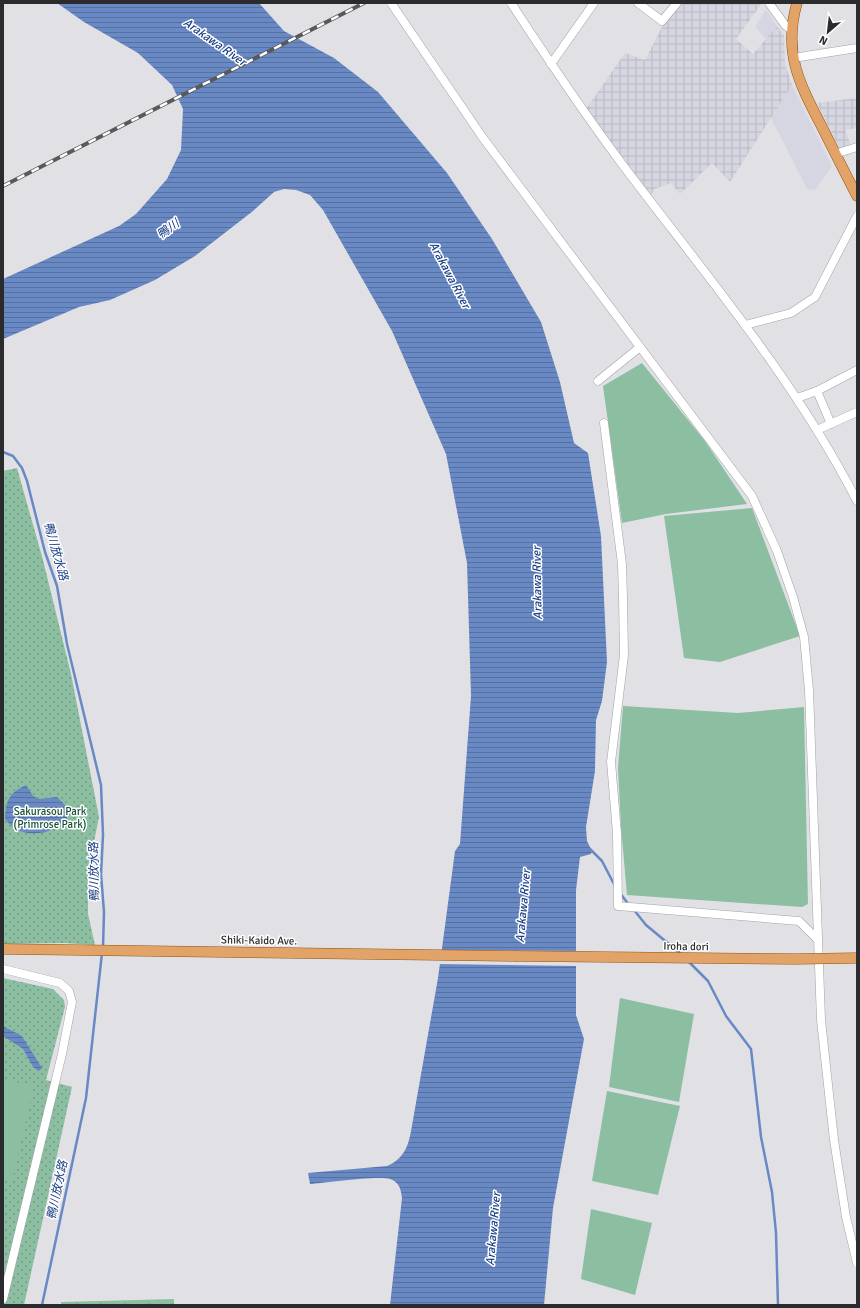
<svg xmlns="http://www.w3.org/2000/svg" width="860" height="1308" viewBox="0 0 860 1308" font-family="Signika,'Noto Sans JP',sans-serif">
  <defs>
    <pattern id="industrial-grid" width="8" height="8" patternUnits="userSpaceOnUse"><rect width="8" height="8" fill="#d6d6e2"/><path d="M0 4h8M4 0v8" fill="none" stroke="#b8b8c2"/></pattern>
    <pattern id="grass-tufts" width="24" height="20" patternUnits="userSpaceOnUse"><rect width="24" height="20" fill="#8cbea2"/><path d="M3 7l-1-3M5 7V3M7 7l1-3M15 17l-1-3M17 17v-4M19 17l1-3" fill="none" stroke="#739b84"/></pattern>
    <pattern id="park-dots" width="8" height="8" patternUnits="userSpaceOnUse"><rect width="8" height="8" fill="#8cbea2"/><path d="M2 2h.1M6 6h.1" fill="none" stroke="#739b84" stroke-width="1.8" stroke-linecap="round"/></pattern>
    <pattern id="water-rules" width="6" height="5" patternUnits="userSpaceOnUse"><rect width="6" height="5" fill="#6989c4"/><path d="M0 2.5h6" fill="none" stroke="#57709f"/></pattern>
  </defs>
  <rect width="100%" height="100%" fill="#e1e1e5"/>
  <g fill="#d6d6e2">
    <path d="M 766,9 L 777,26 L 766,39 L 755,27 Z"/>
    <path d="M 792,85 L 832,166 L 815,190 L 807,189 L 771,118 Z"/>
  </g>
  <g fill="url(#industrial-grid)">
    <path d="M 679,3 L 762,3 L 736,39 L 753,54 L 777,26 L 784,36 L 785,64 L 792,85 L 730,182 L 712,163 L 680,194 L 671,183 L 655,189 L 651,195 L 586,109 L 625,53 L 645,60 L 665,21 Z"/>
    <path d="M 857,98 L 857,128 L 845,130 L 851,145 L 840,149 L 817,103 Z"/>
  </g>
  <path fill="url(#grass-tufts)" d="M 174,1299 L 174,1305 L 61,1305 L 61,1302 Z"/>
  <g fill="url(#park-dots)">
    <path d="M 17,468 L 43,560 L 71,674 L 99,817 L 88,872 L 88,914 L 95,945 L 64,943 L 3,944 L 3,471 Z"/>
    <path d="M 3,978 L 53,989 L 64,1000 L 65,1007 L 46,1080 L 72,1087 L 24,1305 L 3,1305 Z"/>
  </g>
  <g fill="#8cbea2">
    <path d="M 642,363 L 705,441 L 747,504 L 666,514 L 622,523 L 603,386 Z"/>
    <path d="M 752,508 L 800,636 L 720,662 L 684,658 L 664,516 Z"/>
    <path d="M 623,706 L 738,713 L 804,707 L 808,904 L 802,907 L 627,895 L 621,827 L 618,768 Z"/>
    <path d="M 620,998 L 694,1014 L 679,1102 L 609,1087 Z"/>
    <path d="M 3,1079 L 34,1086 L 12,1181 L 3,1179 Z"/>
    <path d="M 607,1091 L 680,1106 L 658,1195 L 592,1181 Z"/>
    <path d="M 591,1209 L 652,1223 L 635,1295 L 581,1279 Z"/>
  </g>
  <g fill="url(#water-rules)">
    <path d="M 57,3 L 259,3 L 284,31 L 334,58 L 378,92 L 447,173 L 492,239 L 541,322 L 560,382 L 574,443 L 588,453 L 601,536 L 607,662 L 602,701 L 596,720 L 595,771 L 586,827 L 587,841 L 592,851 L 591,854 L 580,857 L 576,890 L 576,1015 L 584,1039 L 553,1208 L 544,1305 L 390,1305 L 402,1198 C 401,1189 399,1182 390,1179 C 379,1175 324,1183 310,1184 L 308,1173 L 387,1166 C 403,1159 408,1148 411,1131 L 438,978 L 455,851 L 460,844 L 471,696 L 467,563 L 446,454 L 392,331 L 323,210 L 310,195 L 296,190 L 284,189 L 274,192 L 253,211 L 195,256 L 155,280 L 110,300 L 79,307 L 3,339 L 3,279 L 119,226 L 136,214 L 167,179 L 181,150 L 183,109 L 172,85 L 138,53 L 84,22 Z"/>
    <path d="M 26,785 L 33,796 L 39,799 L 57,797 L 65,805 L 67,818 C 55,833 34,837 17,830 C 13,828 9,823 5,819 C 6,800 9,793 26,785 Z"/>
    <path d="M 3,1026 L 22,1036 L 42,1068 L 39,1071 L 33,1067 L 23,1049 L 3,1036 Z"/>
  </g>
  <path fill="#e1e1e5" d="M 440,950 L 578,951 L 578,966 L 438,964 Z"/>
  <g fill="none" stroke-linecap="round" stroke-linejoin="round">
    <g stroke="#6989c4" stroke-width="2.5">
      <path d="M 3,452 L 13,456 L 22,468 L 27,481 L 45,552 L 57,586 L 67,644 L 101,785 L 103,835 L 101,874 L 104,912 L 103,948"/>
      <path d="M 590,849 L 602,861 L 616,888"/>
      <path d="M 620,893 L 629,905"/>
      <path d="M 634,910 L 646,925 L 681,954"/>
      <path d="M 688,961 L 708,981 L 726,1016 L 751,1049 L 761,1137 L 772,1192 L 776,1233 L 778,1305"/>
      <path d="M 42,1305 L 86,1098 L 102,953"/>
    </g>
    <g stroke="#a2a2a6" stroke-width="9">
      <g id="minor">
        <path d="M 391,3 L 483,138 L 752,496 L 777,551 L 793,597 L 804,637 L 809,690 L 821,1020 L 834,1140 L 846,1217 L 857,1263"/>
        <path d="M 511,3 C 547,58 583,112 622,164 C 704,273 794,378 857,501"/>
        <path d="M 638,3 L 662,21 L 677,3"/>
        <path d="M 769,3 L 785,25 L 791,30"/>
        <path d="M 793,58 L 857,48"/>
        <path d="M 551,64 L 594,3"/>
        <path d="M 835,154 L 857,147"/>
        <path d="M 745,325 L 791,313 L 815,297 L 857,216"/>
        <path d="M 598,381 L 640,347"/>
        <path d="M 817,391 L 831,424"/>
        <path d="M 797,398 L 817,391 L 857,370"/>
        <path d="M 604,423 L 622,564 L 623,598 L 624,655 L 611,762 L 617,833 L 618,906 L 799,921 L 818,940"/>
        <path d="M 817,430 L 857,412"/>
        <path d="M 3,969 L 60,983 L 69,991 L 72,1002 L 62,1054 L 3,1299"/>
      </g>
    </g>
    <g stroke="#945110" stroke-width="11">
      <g id="major">
        <path d="M 797,3 C 783,52 799,83 821,125 C 833,149 845,173 857,196"/>
        <path d="M 3,949 L 515,956"/>
      </g>
    </g>
    <use href="#minor" stroke="#fff" stroke-width="8"/>
    <use href="#major" stroke="#e1a367" stroke-width="10"/>
    <g stroke="#59595b" stroke-width="4">
      <path id="rail" d="M 3,186 L 364,3"/>
    </g>
    <use href="#rail" stroke="#fff" stroke-width="2.5" stroke-dasharray="8" stroke-linecap="butt"/>
    <g stroke="#945110" stroke-width="11" stroke-linecap="butt">
      <path id="major-bridge" d="M 515,956 L 795,959 L 857,958"/>
    </g>
    <use href="#major-bridge" stroke="#e1a367" stroke-width="10"/>
  </g>
  <g text-anchor="middle" stroke-width="3" stroke-linejoin="round" paint-order="stroke">
    <g font-size="11" fill="#165136" stroke="#fff">
      <text x="50" y="815">Sakurasou Park<tspan x="50" dy="13">(Primrose Park)</tspan></text>
    </g>
    <g font-size="11" fill="#2b2a2c" stroke="#fff">
      <text transform="translate(259 940) rotate(1)" y="4">Shiki-Kaido Ave.</text>
      <text transform="translate(686 946) rotate(1)" y="4">Iroha dori</text>
    </g>
    <g font-size="12" font-style="italic" fill="#1a3f86" stroke="#fff">
      <text transform="translate(215 42) rotate(35)" y="4">Arakawa River</text>
      <text transform="translate(168 229) rotate(-35)" y="4">鴨川</text>
      <text transform="translate(450 275) rotate(62)" y="4">Arakawa River</text>
      <text transform="translate(56 551) rotate(74)" y="4">鴨川放水路</text>
      <text transform="translate(537 583) rotate(-91)" y="4">Arakawa River</text>
      <text transform="translate(94 872) rotate(-91)" y="4">鴨川放水路</text>
      <text transform="translate(523 906) rotate(-85)" y="4">Arakawa River</text>
      <text transform="translate(57 1190) rotate(-78)" y="4">鴨川放水路</text>
      <text transform="translate(493 1229) rotate(-85)" y="4">Arakawa River</text>
    </g>
  </g>
  <rect width="860" height="1308" fill="none" stroke="#2b2a2c" stroke-width="8"/>
  <g transform="translate(828 32) rotate(208)" stroke="#ffffff" stroke-width="3" paint-order="stroke">
  <path d="M0-3L7 15L0 10L-7 15Z" fill="#2b2a2c"/>
  <text y="-6" font-size="11" font-weight="bold" text-anchor="middle" fill="#2b2a2c">N</text>
  </g>
</svg>
